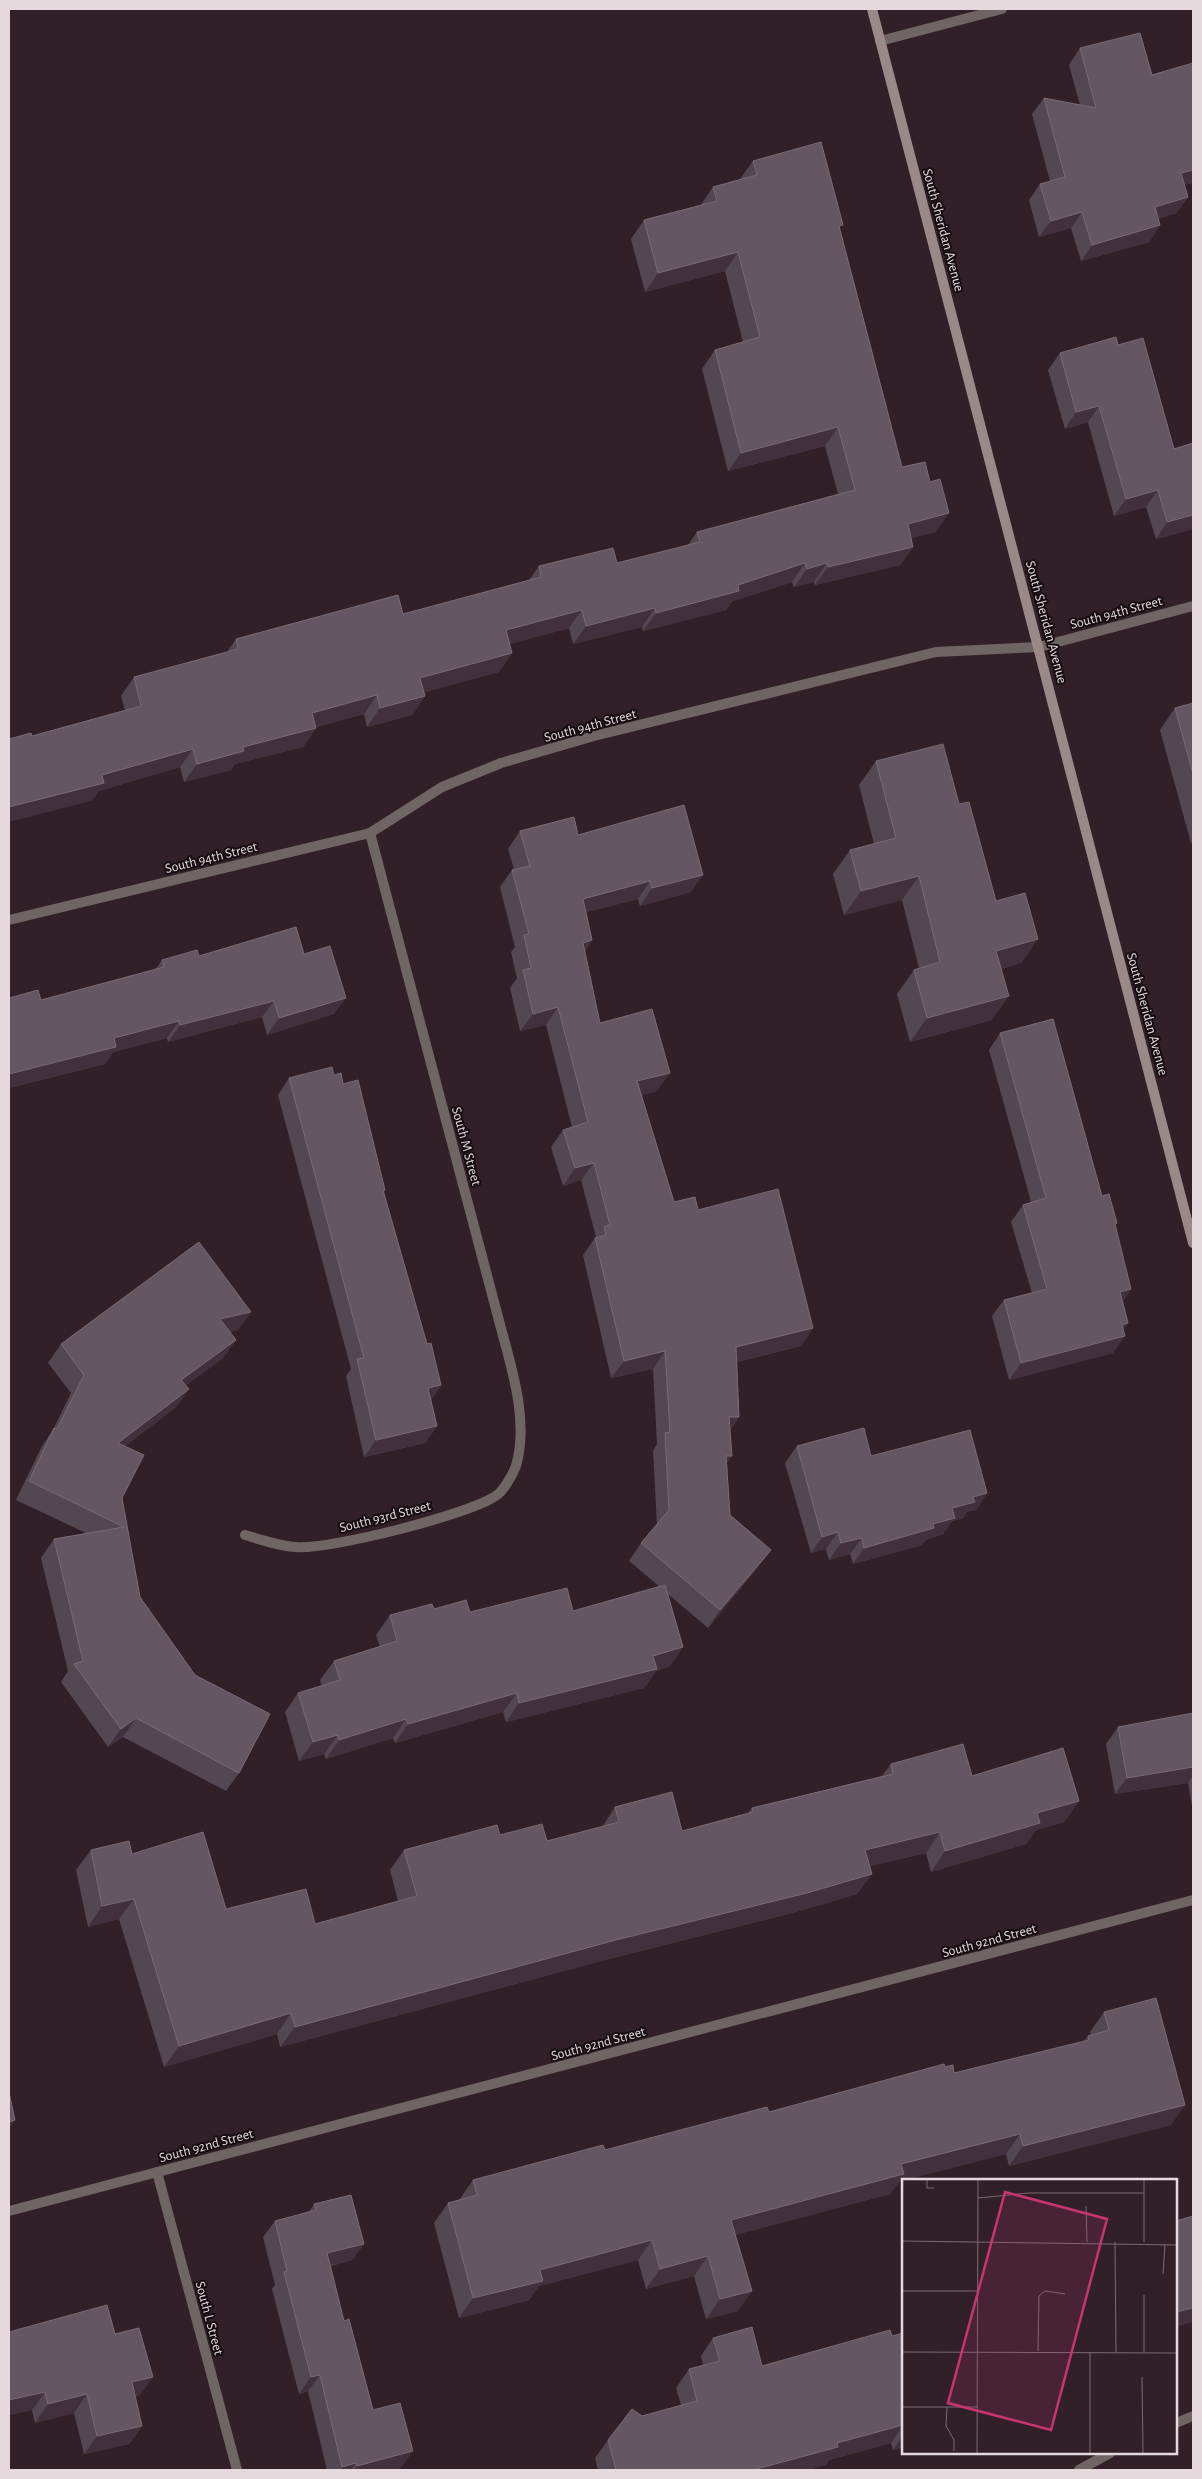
<svg xmlns="http://www.w3.org/2000/svg" width="1202" height="2479" viewBox="0 0 1202 2479" font-family="'Alegreya Sans',sans-serif">
  <rect width="100%" height="100%" fill="#322028"/>
  <g fill="none" stroke-linecap="round" stroke-linejoin="round">
    <g stroke="#706565" stroke-width="10">
      <path d="M 880,41 L 1002,9"/>
      <path d="M 9,920 L 370,833 L 442,787 L 501,763 L 594,736 L 936,652 L 1039,647 L 1193,606"/>
      <path d="M 245,1535 C 262,1540 279,1546 296,1547 C 329,1550 472,1514 497,1495 C 504,1490 513,1474 516,1466 C 530,1417 509,1361 497,1313 L 370,833"/>
      <path d="M 157,2172 L 237,2470"/>
      <path d="M 9,2211 L 1193,1900"/>
      <path d="M 1176,2423 L 1193,2416"/>
      <path d="M 1079,2470 L 1110,2453"/>
    </g>
    <path stroke="#9a8989" stroke-width="10" d="M 872,9 L 1193,1243"/>
  </g>
  <g fill="#544754">
    <path d="M 1080,48 L 1152,75 L 1188,197 L 1176,213 L 1158,219 L 1160,225 L 1149,242 L 1081,261 L 1071,228 L 1039,237 L 1029,200 L 1040,184 L 1050,181 L 1032,114 L 1044,98 L 1080,105 L 1069,65 Z"/>
    <path d="M 753,161 L 840,229 L 902,467 L 936,532 L 911,538 L 913,547 L 900,565 L 815,585 L 814,582 L 794,587 L 792,582 L 733,601 L 726,610 L 643,631 L 642,627 L 573,644 L 569,628 L 509,644 L 512,653 L 499,672 L 424,692 L 425,696 L 412,715 L 367,727 L 364,714 L 316,727 L 316,728 L 303,747 L 235,764 L 231,770 L 184,782 L 180,767 L 99,791 L 91,801 L 32,736 L 125,710 L 121,696 L 134,677 L 227,652 L 236,639 L 403,614 L 529,580 L 539,566 L 617,563 L 688,545 L 697,532 L 838,494 L 825,446 L 728,471 L 702,369 L 715,350 L 743,342 L 725,271 L 645,292 L 631,239 L 644,220 L 700,206 L 713,187 L 740,179 Z"/>
    <path d="M 1118,345 L 1174,449 L 1193,443 L 1193,529 L 1156,539 L 1146,507 L 1114,516 L 1088,422 L 1065,429 L 1048,370 L 1060,353 Z"/>
    <path d="M 1193,703 L 1193,842 L 1191,843 L 1160,730 L 1175,708 Z"/>
    <path d="M 876,761 L 959,804 L 996,901 L 1038,939 L 1021,963 L 1001,969 L 992,1020 L 910,1042 L 897,994 L 914,970 L 919,968 L 902,900 L 844,915 L 833,874 L 850,850 L 874,844 L 859,785 Z"/>
    <path d="M 520,831 L 578,835 L 691,892 L 640,906 L 638,899 L 586,912 L 592,940 L 585,951 L 600,1023 L 657,1091 L 641,1095 L 674,1202 L 698,1210 L 813,1328 L 801,1346 L 737,1362 L 739,1417 L 730,1430 L 727,1463 L 730,1515 L 771,1550 L 758,1567 L 708,1628 L 668,1594 L 683,1647 L 670,1666 L 656,1671 L 644,1688 L 506,1722 L 503,1712 L 395,1743 L 393,1738 L 326,1759 L 324,1754 L 299,1761 L 285,1712 L 298,1693 L 322,1686 L 320,1680 L 334,1661 L 380,1647 L 376,1635 L 390,1615 L 434,1609 L 470,1612 L 573,1611 L 659,1586 L 629,1561 L 641,1543 L 657,1525 L 653,1451 L 657,1444 L 653,1369 L 611,1378 L 583,1255 L 595,1238 L 596,1237 L 581,1180 L 563,1186 L 551,1147 L 563,1130 L 572,1127 L 546,1025 L 520,1031 L 510,988 L 517,978 L 511,952 L 515,947 L 500,887 L 512,870 L 514,869 L 508,849 Z"/>
    <path d="M 304,954 L 334,1014 L 267,1035 L 262,1017 L 168,1042 L 167,1038 L 113,1052 L 105,1064 L 9,1088 L 9,998 L 41,1000 L 155,970 L 162,960 L 199,956 Z"/>
    <path d="M 1000,1033 L 1102,1196 L 1117,1223 L 1115,1226 L 1131,1289 L 1123,1301 L 1128,1323 L 1123,1330 L 1113,1353 L 1009,1380 L 992,1316 L 1004,1300 L 1032,1293 L 1011,1222 L 1023,1205 L 1031,1202 L 989,1050 Z"/>
    <path d="M 334,1075 L 343,1084 L 385,1190 L 383,1193 L 427,1344 L 441,1385 L 431,1400 L 437,1426 L 425,1443 L 364,1457 L 346,1376 L 351,1369 L 278,1095 L 289,1078 Z"/>
    <path d="M 238,1330 L 230,1332 L 236,1340 L 223,1358 L 186,1385 L 189,1389 L 176,1407 L 125,1446 L 122,1498 L 140,1597 L 239,1773 L 226,1791 L 123,1737 L 108,1747 L 61,1682 L 68,1671 L 41,1558 L 54,1539 L 86,1533 L 16,1500 L 42,1446 L 53,1430 L 71,1393 L 48,1363 L 61,1344 Z"/>
    <path d="M 797,1446 L 871,1456 L 987,1493 L 976,1510 L 967,1512 L 963,1518 L 952,1521 L 943,1534 L 926,1540 L 922,1545 L 853,1564 L 850,1554 L 829,1560 L 826,1549 L 811,1553 L 785,1463 Z"/>
    <path d="M 1193,1713 L 1193,1812 L 1188,1783 L 1115,1794 L 1106,1744 L 1118,1727 Z"/>
    <path d="M 891,1764 L 972,1776 L 1079,1801 L 1064,1822 L 1036,1830 L 1026,1844 L 931,1872 L 926,1853 L 870,1866 L 872,1874 L 857,1894 L 792,1913 L 601,1961 L 280,2047 L 277,2034 L 164,2067 L 119,1919 L 88,1927 L 76,1870 L 91,1850 L 132,1854 L 226,1909 L 315,1924 L 398,1901 L 390,1870 L 404,1850 L 500,1835 L 547,1841 L 602,1827 L 615,1807 L 682,1831 L 748,1813 L 752,1808 L 882,1776 Z"/>
    <path d="M 1104,2012 L 1171,2125 L 1009,2166 L 1006,2154 L 900,2181 L 890,2194 L 735,2235 L 738,2311 L 706,2319 L 694,2276 L 646,2289 L 638,2260 L 539,2286 L 529,2300 L 459,2318 L 434,2223 L 448,2203 L 459,2200 L 473,2180 L 769,2112 L 945,2067 L 954,2073 L 1084,2041 L 1088,2036 L 1091,2035 L 1090,2032 Z"/>
    <path d="M 314,2204 L 364,2244 L 352,2260 L 331,2266 L 344,2321 L 373,2410 L 401,2468 L 393,2470 L 327,2470 L 308,2391 L 299,2394 L 272,2289 L 275,2285 L 263,2237 L 275,2221 L 309,2212 Z"/>
    <path d="M 9,2332 L 115,2334 L 140,2395 L 135,2397 L 142,2426 L 129,2444 L 84,2454 L 74,2413 L 35,2423 L 32,2410 L 9,2415 Z"/>
    <path d="M 903,2333 L 903,2447 L 893,2450 L 891,2443 L 829,2460 L 826,2465 L 807,2470 L 598,2470 L 595,2458 L 608,2440 L 642,2416 L 681,2405 L 676,2388 L 689,2369 L 703,2365 L 701,2356 L 713,2338 L 762,2366 Z"/>
  </g>
  <g fill="#40313c">
    <path d="M 1193,170 L 1193,183 L 1169,189 L 1181,173 Z"/>
    <path d="M 1188,197 L 1176,213 L 1143,223 L 1155,207 Z"/>
    <path d="M 1082,212 L 1071,228 L 1039,237 L 1051,221 Z"/>
    <path d="M 1160,225 L 1149,242 L 1081,261 L 1092,245 Z"/>
    <path d="M 738,252 L 725,271 L 645,292 L 658,273 Z"/>
    <path d="M 1099,406 L 1088,422 L 1065,429 L 1076,412 Z"/>
    <path d="M 838,427 L 825,446 L 728,471 L 741,453 Z"/>
    <path d="M 1158,490 L 1146,507 L 1114,516 L 1126,499 Z"/>
    <path d="M 949,513 L 936,532 L 895,542 L 908,524 Z"/>
    <path d="M 1193,515 L 1193,529 L 1156,539 L 1167,522 Z"/>
    <path d="M 913,547 L 900,565 L 815,585 L 828,567 Z"/>
    <path d="M 805,563 L 792,582 L 733,601 L 726,610 L 643,631 L 656,613 L 738,585 Z"/>
    <path d="M 827,563 L 814,582 L 794,587 L 807,569 Z"/>
    <path d="M 655,608 L 642,627 L 573,644 L 586,626 Z"/>
    <path d="M 582,610 L 569,628 L 492,649 L 506,630 Z"/>
    <path d="M 512,653 L 499,672 L 407,697 L 420,678 Z"/>
    <path d="M 377,695 L 364,714 L 299,731 L 312,713 Z"/>
    <path d="M 425,696 L 412,715 L 367,727 L 380,708 Z"/>
    <path d="M 316,728 L 303,747 L 235,764 L 231,770 L 184,782 L 197,764 L 243,747 Z"/>
    <path d="M 193,749 L 180,767 L 99,791 L 91,801 L 9,822 L 9,807 L 102,775 Z"/>
    <path d="M 703,875 L 691,892 L 640,906 L 652,888 Z"/>
    <path d="M 919,876 L 902,900 L 844,915 L 861,891 Z"/>
    <path d="M 650,881 L 638,899 L 570,916 L 583,899 Z"/>
    <path d="M 1038,939 L 1021,963 L 979,975 L 996,951 Z"/>
    <path d="M 592,940 L 580,958 L 583,943 Z"/>
    <path d="M 1009,996 L 992,1020 L 910,1042 L 927,1018 Z"/>
    <path d="M 346,998 L 334,1014 L 267,1035 L 279,1018 Z"/>
    <path d="M 274,1001 L 262,1017 L 168,1042 L 180,1025 Z"/>
    <path d="M 558,1007 L 546,1025 L 520,1031 L 533,1014 Z"/>
    <path d="M 179,1021 L 167,1038 L 113,1052 L 105,1064 L 9,1088 L 9,1074 L 114,1038 Z"/>
    <path d="M 670,1073 L 657,1091 L 624,1099 L 637,1081 Z"/>
    <path d="M 594,1163 L 581,1180 L 563,1186 L 575,1168 Z"/>
    <path d="M 1131,1289 L 1119,1306 L 1120,1292 Z"/>
    <path d="M 251,1312 L 238,1330 L 208,1337 L 220,1319 Z"/>
    <path d="M 1128,1323 L 1118,1338 L 1125,1336 L 1113,1353 L 1009,1380 L 1021,1363 L 1122,1325 Z"/>
    <path d="M 813,1328 L 801,1346 L 724,1365 L 736,1347 Z"/>
    <path d="M 236,1340 L 223,1358 L 169,1398 L 181,1380 Z"/>
    <path d="M 665,1351 L 653,1369 L 611,1378 L 624,1361 Z"/>
    <path d="M 441,1385 L 429,1402 L 428,1388 Z"/>
    <path d="M 189,1389 L 176,1407 L 106,1461 L 118,1443 Z"/>
    <path d="M 729,1417 L 739,1417 L 727,1434 Z"/>
    <path d="M 437,1426 L 425,1443 L 364,1457 L 376,1440 Z"/>
    <path d="M 726,1456 L 732,1456 L 719,1474 Z"/>
    <path d="M 987,1493 L 976,1510 L 967,1512 L 963,1518 L 952,1521 L 943,1534 L 926,1540 L 922,1545 L 853,1564 L 864,1548 L 933,1524 L 952,1508 L 973,1497 Z"/>
    <path d="M 838,1532 L 826,1549 L 811,1553 L 822,1537 Z"/>
    <path d="M 862,1538 L 850,1554 L 829,1560 L 841,1543 Z"/>
    <path d="M 771,1550 L 758,1567 L 708,1628 L 720,1610 Z"/>
    <path d="M 683,1647 L 670,1666 L 656,1671 L 644,1688 L 506,1722 L 519,1703 L 653,1656 Z"/>
    <path d="M 517,1693 L 503,1712 L 395,1743 L 408,1724 Z"/>
    <path d="M 136,1718 L 123,1737 L 108,1747 L 121,1729 Z"/>
    <path d="M 406,1719 L 393,1738 L 326,1759 L 339,1740 Z"/>
    <path d="M 338,1735 L 324,1754 L 299,1761 L 313,1742 Z"/>
    <path d="M 1193,1767 L 1193,1775 L 1188,1783 L 1115,1794 L 1127,1778 Z"/>
    <path d="M 1079,1801 L 1064,1822 L 1036,1830 L 1026,1844 L 931,1872 L 945,1851 L 1037,1813 Z"/>
    <path d="M 940,1832 L 926,1853 L 851,1870 L 865,1850 Z"/>
    <path d="M 872,1874 L 857,1894 L 792,1913 L 601,1961 L 280,2047 L 295,2027 L 616,1940 Z"/>
    <path d="M 134,1899 L 119,1919 L 88,1927 L 102,1906 Z"/>
    <path d="M 291,2013 L 277,2034 L 164,2067 L 179,2046 Z"/>
    <path d="M 1185,2105 L 1171,2125 L 1009,2166 L 1023,2146 Z"/>
    <path d="M 15,2120 L 9,2129 L 9,2122 Z"/>
    <path d="M 1020,2134 L 1006,2154 L 900,2181 L 890,2194 L 717,2240 L 731,2220 L 901,2164 Z"/>
    <path d="M 652,2240 L 638,2260 L 539,2286 L 529,2300 L 459,2318 L 473,2298 L 540,2270 Z"/>
    <path d="M 364,2244 L 352,2260 L 316,2269 L 327,2253 Z"/>
    <path d="M 708,2256 L 694,2276 L 646,2289 L 660,2269 Z"/>
    <path d="M 752,2291 L 738,2311 L 706,2319 L 720,2299 Z"/>
    <path d="M 1193,2308 L 1193,2322 L 1176,2327 L 1176,2312 Z"/>
    <path d="M 320,2375 L 308,2391 L 299,2394 L 311,2377 Z"/>
    <path d="M 153,2377 L 140,2395 L 119,2401 L 132,2382 Z"/>
    <path d="M 45,2392 L 32,2410 L 9,2415 L 9,2400 Z"/>
    <path d="M 87,2394 L 74,2413 L 35,2423 L 48,2404 Z"/>
    <path d="M 903,2425 L 891,2443 L 829,2460 L 826,2465 L 807,2470 L 753,2470 L 837,2443 Z"/>
    <path d="M 142,2426 L 129,2444 L 84,2454 L 97,2436 Z"/>
    <path d="M 903,2435 L 903,2447 L 893,2450 Z"/>
    <path d="M 413,2451 L 401,2468 L 393,2470 L 354,2470 L 357,2466 Z"/>
    <path d="M 356,2463 L 351,2470 L 340,2470 L 342,2467 Z"/>
  </g>
  <g fill="#645763" stroke="#786b76">
    <path d="M 1140,33 L 1152,75 L 1193,63 L 1193,170 L 1181,173 L 1188,197 L 1155,207 L 1160,225 L 1092,245 L 1082,212 L 1051,221 L 1040,184 L 1065,177 L 1044,98 L 1096,108 L 1080,48 Z"/>
    <path d="M 821,142 L 843,225 L 839,226 L 902,467 L 925,462 L 930,482 L 940,479 L 949,513 L 908,524 L 913,547 L 828,567 L 827,563 L 807,569 L 805,563 L 738,585 L 739,591 L 656,613 L 655,608 L 586,626 L 582,610 L 506,630 L 512,653 L 420,678 L 425,696 L 380,708 L 377,695 L 312,713 L 316,728 L 243,747 L 244,751 L 197,764 L 193,749 L 102,775 L 104,783 L 9,807 L 9,739 L 31,733 L 32,736 L 141,706 L 134,677 L 238,649 L 236,639 L 398,595 L 403,614 L 541,577 L 539,566 L 613,548 L 617,563 L 700,542 L 697,532 L 855,490 L 838,427 L 741,453 L 715,350 L 760,337 L 738,252 L 658,273 L 644,220 L 717,201 L 713,187 L 757,175 L 753,161 Z"/>
    <path d="M 1116,337 L 1118,345 L 1143,338 L 1174,449 L 1193,443 L 1193,515 L 1167,522 L 1158,490 L 1126,499 L 1099,406 L 1076,412 L 1060,353 Z"/>
    <path d="M 1193,703 L 1193,774 L 1175,708 Z"/>
    <path d="M 943,744 L 959,804 L 969,802 L 996,901 L 1025,893 L 1038,939 L 996,951 L 1009,996 L 927,1018 L 914,970 L 940,962 L 919,876 L 861,891 L 850,850 L 896,838 L 876,761 Z"/>
    <path d="M 684,805 L 703,875 L 652,888 L 650,881 L 583,899 L 592,940 L 583,943 L 600,1023 L 652,1009 L 670,1073 L 637,1081 L 674,1202 L 695,1197 L 698,1210 L 778,1189 L 813,1328 L 736,1347 L 739,1417 L 729,1417 L 732,1456 L 726,1456 L 730,1515 L 771,1550 L 720,1610 L 641,1543 L 669,1510 L 665,1433 L 670,1432 L 665,1351 L 624,1361 L 595,1238 L 606,1235 L 604,1227 L 610,1225 L 594,1163 L 575,1168 L 563,1130 L 588,1122 L 558,1007 L 533,1014 L 523,970 L 531,968 L 524,935 L 529,934 L 512,870 L 530,866 L 520,831 L 574,817 L 578,835 Z"/>
    <path d="M 296,927 L 304,954 L 330,946 L 346,998 L 279,1018 L 274,1001 L 180,1025 L 179,1021 L 114,1038 L 116,1047 L 9,1074 L 9,998 L 38,990 L 41,1000 L 164,967 L 162,960 L 197,950 L 199,956 Z"/>
    <path d="M 1053,1019 L 1102,1196 L 1109,1194 L 1117,1223 L 1115,1224 L 1131,1289 L 1120,1292 L 1128,1323 L 1122,1325 L 1125,1336 L 1021,1363 L 1004,1300 L 1047,1289 L 1023,1205 L 1046,1198 L 1000,1033 Z"/>
    <path d="M 332,1067 L 334,1075 L 341,1073 L 343,1084 L 358,1080 L 385,1190 L 383,1190 L 427,1344 L 431,1343 L 441,1385 L 428,1388 L 437,1426 L 376,1440 L 357,1359 L 364,1358 L 289,1078 Z"/>
    <path d="M 199,1242 L 251,1312 L 220,1319 L 236,1340 L 181,1380 L 189,1389 L 118,1443 L 144,1455 L 122,1498 L 140,1597 L 195,1675 L 270,1714 L 239,1773 L 136,1718 L 121,1729 L 74,1664 L 83,1661 L 54,1539 L 124,1527 L 29,1481 L 54,1428 L 57,1429 L 84,1375 L 61,1344 Z"/>
    <path d="M 864,1428 L 871,1456 L 970,1430 L 987,1493 L 973,1497 L 975,1502 L 952,1508 L 955,1518 L 933,1524 L 934,1528 L 864,1548 L 862,1538 L 841,1543 L 838,1532 L 822,1537 L 797,1446 Z"/>
    <path d="M 665,1585 L 683,1647 L 653,1656 L 657,1669 L 519,1703 L 517,1693 L 408,1724 L 406,1719 L 339,1740 L 338,1735 L 313,1742 L 298,1693 L 340,1680 L 334,1661 L 397,1641 L 390,1615 L 432,1604 L 434,1609 L 466,1600 L 470,1612 L 567,1588 L 573,1611 Z"/>
    <path d="M 1193,1713 L 1193,1767 L 1127,1778 L 1118,1727 Z"/>
    <path d="M 963,1744 L 972,1776 L 1063,1748 L 1079,1801 L 1037,1813 L 1040,1823 L 945,1851 L 940,1832 L 865,1850 L 872,1874 L 807,1893 L 616,1940 L 295,2027 L 291,2013 L 179,2046 L 134,1899 L 102,1906 L 91,1850 L 129,1841 L 132,1854 L 203,1832 L 226,1909 L 306,1889 L 315,1924 L 417,1896 L 404,1850 L 497,1825 L 500,1835 L 542,1824 L 547,1841 L 619,1822 L 615,1807 L 672,1792 L 682,1831 L 753,1812 L 752,1808 L 893,1774 L 891,1764 Z"/>
    <path d="M 1156,1998 L 1185,2105 L 1023,2146 L 1020,2134 L 901,2164 L 904,2174 L 731,2220 L 752,2291 L 720,2299 L 708,2256 L 660,2269 L 652,2240 L 540,2270 L 543,2281 L 473,2298 L 448,2203 L 477,2195 L 473,2180 L 603,2145 L 605,2150 L 767,2107 L 769,2112 L 944,2064 L 945,2067 L 953,2065 L 954,2073 L 1089,2040 L 1088,2036 L 1109,2030 L 1104,2012 Z"/>
    <path d="M 9,2092 L 15,2120 L 9,2122 Z"/>
    <path d="M 351,2195 L 364,2244 L 327,2253 L 344,2321 L 349,2319 L 373,2410 L 400,2403 L 413,2451 L 357,2466 L 356,2463 L 342,2467 L 320,2375 L 311,2377 L 284,2272 L 287,2271 L 275,2221 L 316,2210 L 314,2204 Z"/>
    <path d="M 1193,2216 L 1193,2308 L 1176,2312 L 1176,2221 Z"/>
    <path d="M 107,2305 L 115,2334 L 139,2328 L 153,2377 L 132,2382 L 142,2426 L 97,2436 L 87,2394 L 48,2404 L 45,2392 L 9,2400 L 9,2332 Z"/>
    <path d="M 752,2327 L 762,2366 L 890,2330 L 892,2336 L 903,2333 L 903,2425 L 837,2443 L 838,2447 L 753,2470 L 616,2470 L 608,2440 L 632,2409 L 642,2416 L 697,2401 L 689,2369 L 720,2361 L 713,2338 Z"/>
  </g>
  <g text-anchor="middle" stroke-width="4" stroke-linejoin="round" paint-order="stroke">
    <g font-size="14" fill="#e5d9de" stroke="#150d10">
      <text transform="translate(944 230) rotate(75)" y="5">South Sheridan Avenue</text>
      <text transform="translate(1116 612) rotate(-15)" y="5">South 94th Street</text>
      <text transform="translate(1047 622) rotate(75)" y="5">South Sheridan Avenue</text>
      <text transform="translate(590 725) rotate(-15)" y="5">South 94th Street</text>
      <text transform="translate(211 857) rotate(-14)" y="5">South 94th Street</text>
      <text transform="translate(1148 1014) rotate(75)" y="5">South Sheridan Avenue</text>
      <text transform="translate(467 1146) rotate(75)" y="5">South M Street</text>
      <text transform="translate(385 1516) rotate(-14)" y="5">South 93rd Street</text>
      <text transform="translate(989 1940) rotate(-15)" y="5">South 92nd Street</text>
      <text transform="translate(598 2043) rotate(-15)" y="5">South 92nd Street</text>
      <text transform="translate(206 2145) rotate(-15)" y="5">South 92nd Street</text>
      <text transform="translate(210 2318) rotate(75)" y="5">South L Street</text>
    </g>
  </g>
  <g transform="translate(902 2179)">
    <rect width="275" height="275" fill="#322028"/>
    <path fill="none" stroke="#7a6a71" stroke-width="1" d="M 25,0 L 25,9 L 32,9M 242,0 L 242,63M 76,19 L 127,14 L 242,14M 184,27 L 185,63M 0,62 L 275,66M 213,63 L 214,173M 261,95 L 263,65M 0,112 L 75,112M 136,172 L 137,117 L 143,112 L 163,115M 0,173 L 275,174M 242,173 L 242,116M 240,198 L 241,275M 0,228 L 75,228M 45,228 L 44,247 L 52,261 L 52,272M 75,275 L 76,0M 188,275 L 188,173"/>
    <path fill="#c7356f" fill-opacity="0.15" stroke="#c7356f" stroke-width="2.5" d="M 103,13 L 205,40 L 149,251 L 46,224 Z"/>
    <rect width="275" height="275" fill="none" stroke="#e5d9de" stroke-width="2.5"/>
  </g>
  <rect width="1202" height="2479" fill="none" stroke="#e5d9de" stroke-width="20"/>
</svg>
